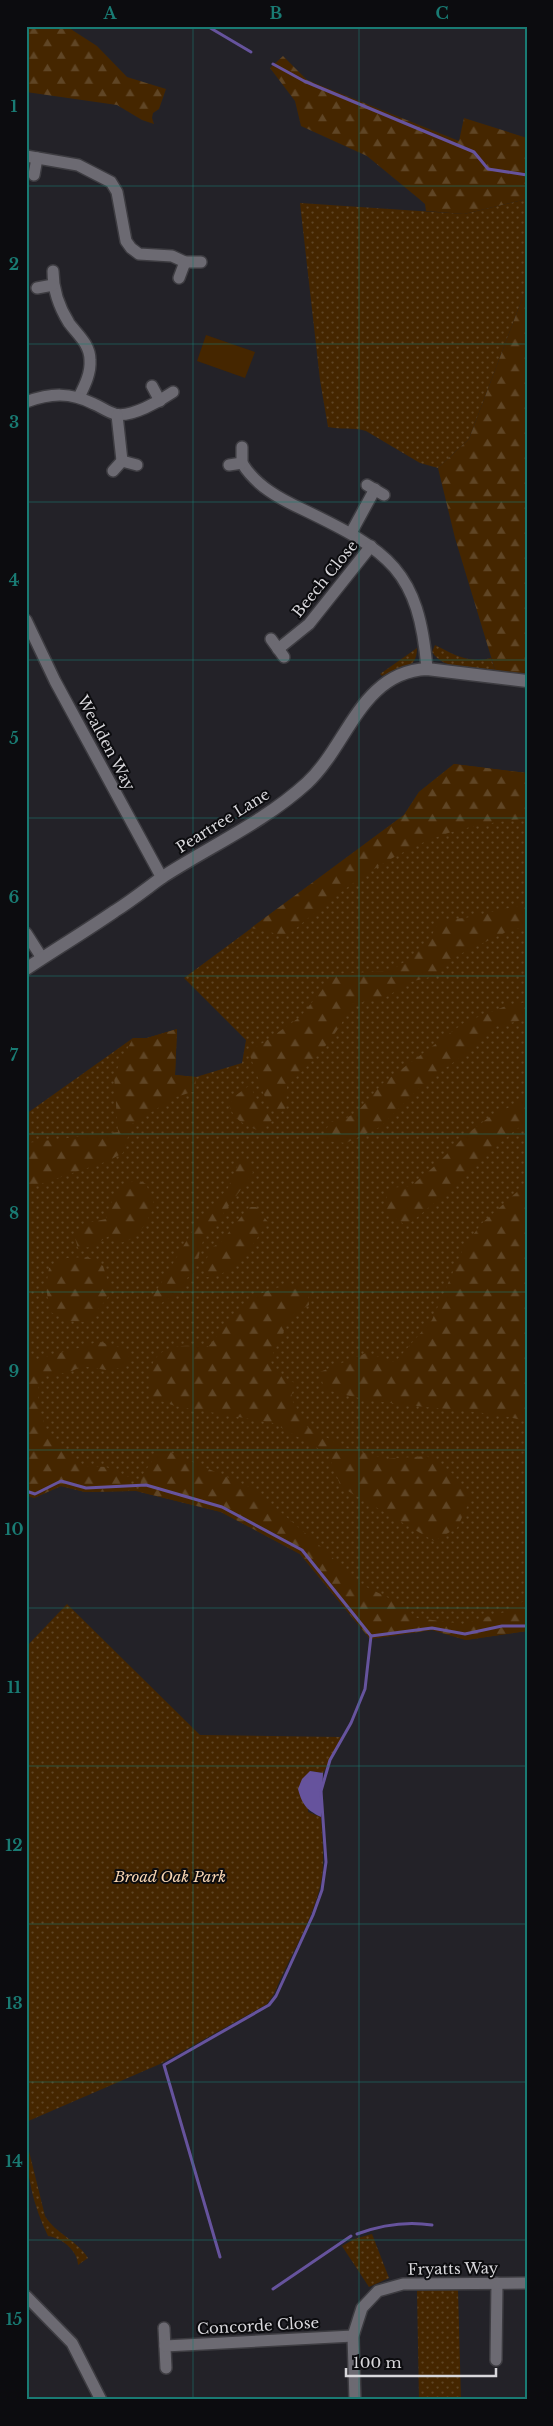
<svg xmlns="http://www.w3.org/2000/svg" width="553" height="2426" viewBox="0 0 553 2426" font-family="'Libre Baskerville',serif">
  <defs>
    <pattern id="grass-dots" width="8" height="8" patternUnits="userSpaceOnUse" patternTransform="scale(1.25)"><rect width="8" height="8" fill="#452600"/><path d="M2 2h.1M6 6h.1" fill="none" stroke="#5f4525" stroke-width="1.8" stroke-linecap="round"/></pattern>
    <pattern id="forest-firs" width="22" height="20" patternUnits="userSpaceOnUse" patternTransform="scale(1.25)"><rect width="22" height="20" fill="#452600"/><path d="M5 1l3.5 6h-7zM16 11l3.5 6h-7z" fill="#5f4525"/></pattern>
  </defs>
  <rect width="100%" height="100%" fill="#232228"/>
  <g fill="url(#grass-dots)">
    <path d="M 527,199 L 527,286 L 469,439 L 438,468 L 420,463 L 366,431 C 353,427 341,430 328,427 L 320,380 L 300,203 L 464,214 Z"/>
    <path d="M 435,645 C 454,655 471,664 491,658 L 495,670 C 474,667 444,671 432,652 Z"/>
    <path d="M 417,648 C 417,671 400,667 382,676 L 380,674 Z"/>
    <path d="M 454,764 L 527,773 L 527,1631 L 466,1640 L 432,1630 L 370,1639 L 300,1554 L 221,1512 L 136,1491 L 85,1492 L 61,1486 L 34,1498 L 26,1495 L 26,1114 L 133,1038 L 147,1038 L 177,1029 L 175,1075 L 196,1077 L 242,1063 L 246,1040 L 184,978 L 404,815 L 419,792 Z"/>
    <path d="M 67,1604 L 200,1735 L 342,1737 L 323,1773 L 310,1771 L 308,1812 L 321,1817 C 322,1841 326,1867 319,1891 C 309,1927 288,1959 274,1994 L 267,2004 L 160,2064 L 26,2122 L 26,1647 Z"/>
    <path d="M 26,2139 L 45,2216 C 56,2234 77,2240 88,2258 L 78,2265 C 78,2251 62,2238 48,2236 C 33,2205 26,2174 26,2139 Z"/>
    <path d="M 372,2234 L 389,2278 L 369,2287 L 342,2246 L 354,2239 Z"/>
    <path d="M 417,2290 L 458,2290 L 461,2400 L 419,2400 Z"/>
  </g>
  <g fill="url(#forest-firs)">
    <path d="M 26,26 L 66,26 L 97,46 L 127,77 L 166,89 L 159,109 L 153,113 L 152,118 L 154,124 L 142,120 L 117,105 L 26,92 Z"/>
    <path d="M 283,56 L 307,80 L 459,141 L 464,118 L 527,138 L 527,199 L 464,214 L 426,211 L 425,204 L 418,198 L 367,156 L 301,126 L 295,101 L 270,68 Z"/>
    <path d="M 527,286 L 527,675 L 495,670 L 455,538 L 438,468 L 469,439 Z"/>
    <path d="M 454,764 L 527,773 L 527,819 C 515,819 504,821 492,823 C 411,834 348,884 287,936 L 251,928 L 404,815 L 419,792 Z"/>
    <path d="M 527,904 L 527,926 L 506,932 L 452,958 L 434,976 L 410,982 L 383,999 L 352,1004 C 336,1038 314,1060 287,1086 L 286,1108 L 280,1113 L 267,1103 L 248,1050 L 260,1045 L 300,1017 L 335,974 L 390,971 L 409,959 L 429,940 L 440,920 L 465,918 Z"/>
    <path d="M 527,1002 L 527,1019 L 497,1026 L 475,1047 L 423,1084 L 380,1127 L 346,1143 L 326,1141 L 324,1132 L 331,1122 L 345,1119 L 358,1111 L 383,1083 L 465,1022 L 506,1006 Z"/>
    <path d="M 177,1029 L 175,1075 L 196,1077 L 195,1091 L 176,1097 L 132,1124 L 123,1153 L 108,1161 L 26,1189 L 26,1143 L 118,1132 L 114,1075 L 133,1038 L 147,1038 Z"/>
    <path d="M 250,1085 L 260,1107 L 273,1119 L 267,1126 L 257,1130 C 243,1124 234,1120 229,1105 L 235,1096 Z"/>
    <path d="M 527,1098 L 527,1122 C 483,1152 449,1194 406,1226 L 384,1209 L 389,1188 L 411,1186 L 437,1164 L 467,1134 L 488,1118 Z"/>
    <path d="M 241,1157 L 249,1160 L 253,1173 L 203,1241 L 193,1276 L 188,1277 L 180,1291 L 160,1304 L 152,1298 L 198,1222 L 228,1188 Z"/>
    <path d="M 136,1179 L 146,1184 L 155,1206 C 145,1223 140,1240 119,1243 L 109,1236 L 91,1247 L 78,1248 L 74,1235 L 87,1223 L 106,1219 C 112,1196 116,1192 136,1179 Z"/>
    <path d="M 527,1183 L 527,1421 C 460,1405 390,1410 324,1389 L 320,1372 L 366,1353 L 395,1362 L 432,1320 L 463,1249 L 481,1224 Z"/>
    <path d="M 249,1207 L 256,1207 L 268,1222 C 253,1244 233,1279 204,1277 L 205,1263 L 211,1248 L 221,1242 Z"/>
    <path d="M 88,1257 L 103,1266 L 111,1291 L 106,1300 L 87,1322 L 69,1321 L 50,1312 L 46,1287 L 49,1268 L 67,1258 Z"/>
    <path d="M 301,1284 L 308,1294 L 309,1305 L 291,1316 L 270,1360 L 276,1373 L 295,1383 L 291,1398 L 307,1427 L 346,1448 L 387,1459 L 427,1456 L 453,1474 L 471,1498 L 457,1528 L 434,1541 L 341,1487 L 328,1454 L 273,1423 L 175,1406 L 150,1397 C 150,1388 148,1373 152,1365 C 161,1342 189,1345 208,1347 C 239,1310 249,1288 301,1284 Z"/>
    <path d="M 97,1341 L 122,1348 L 131,1359 L 120,1368 L 106,1370 L 82,1366 L 70,1372 L 39,1377 L 38,1404 L 48,1435 L 84,1466 L 106,1467 L 131,1478 L 129,1491 L 85,1492 L 61,1486 L 34,1498 L 26,1495 L 26,1362 L 90,1345 Z"/>
    <path d="M 161,1448 L 254,1489 L 327,1552 L 354,1581 L 397,1602 L 417,1618 L 463,1624 L 505,1612 L 527,1599 L 527,1631 L 466,1640 L 432,1630 L 370,1639 L 300,1554 L 221,1512 L 140,1492 L 141,1477 Z"/>
  </g>
  <path fill="#452600" d="M 206,335 L 255,352 L 245,378 L 197,361 Z"/>
  <path fill="#66539d" d="M 310,1771 L 323,1773 L 321,1817 C 306,1810 302,1804 298,1789 L 302,1779 Z"/>
  <g fill="none" stroke-linecap="round" stroke-linejoin="round">
    <g stroke="#66539d" stroke-width="3">
      <path d="M 207,26 L 251,52"/>
      <path d="M 273,64 L 304,81 L 474,152 L 488,169 L 527,175"/>
      <path d="M 26,1491 L 35,1494 L 61,1481 L 86,1488 L 146,1485 L 222,1507 L 302,1550 L 371,1636 L 432,1628 L 465,1634 L 502,1626 L 527,1626"/>
      <path d="M 357,2234 C 381,2225 406,2221 432,2225"/>
      <path d="M 220,2257 L 164,2065 L 269,2005 L 276,1996 L 313,1915 L 322,1890 L 326,1862 L 321,1791 L 330,1760 L 351,1723 L 365,1689 L 371,1636"/>
      <path d="M 273,2289 L 351,2236"/>
    </g>
    <g stroke="#3d3c41" stroke-width="14">
      <g id="street">
        <path d="M 26,156 L 78,165 L 111,182 L 117,192 L 126,241 L 131,248 L 139,254 L 172,256 L 185,262 L 201,262"/>
        <path d="M 34,175 L 37,158"/>
        <path d="M 53,271 C 53,289 59,307 69,323 C 77,334 90,344 90,360 C 91,373 85,385 79,397"/>
        <path d="M 179,278 L 185,262"/>
        <path d="M 37,288 L 53,285"/>
        <path d="M 152,386 L 160,401"/>
        <path d="M 26,402 C 51,393 70,392 94,404 C 101,407 108,412 115,414 C 131,418 160,401 173,392"/>
        <path d="M 117,415 L 122,461"/>
        <path d="M 242,463 C 256,486 280,499 304,510 C 389,551 419,570 427,669"/>
        <path d="M 229,465 L 242,463 L 242,447"/>
        <path d="M 113,471 L 122,461 L 137,465"/>
        <path d="M 367,485 L 384,495"/>
        <path d="M 351,533 L 375,489"/>
        <path d="M 26,620 L 55,681 L 162,878"/>
        <path d="M 271,639 L 284,657"/>
        <path d="M 278,649 L 309,624 L 371,546"/>
        <path d="M 26,933 L 42,958"/>
        <path d="M 26,2296 L 72,2343 L 101,2400"/>
        <path d="M 164,2328 L 166,2368"/>
        <path d="M 165,2346 L 353,2336"/>
        <path d="M 496,2360 L 497,2283"/>
        <path d="M 355,2400 L 353,2336 L 362,2308 L 378,2291 L 403,2284 L 527,2283"/>
      </g>
    </g>
    <g stroke="#3d3c41" stroke-width="15">
      <path id="secondary" d="M 26,969 C 56,949 86,931 115,911 C 131,901 146,889 161,878 C 210,846 263,823 307,783 C 348,745 361,672 427,669 L 527,681"/>
    </g>
    <use href="#street" stroke="#6c6a72" stroke-width="11"/>
    <use href="#secondary" stroke="#6c6a72" stroke-width="12"/>
  </g>
  <path fill="none" stroke="#197b73" stroke-width="1" stroke-opacity="0.55" d="M 193,26 L 193,2400M 359,26 L 359,2400M 26,186 L 527,186M 26,344 L 527,344M 26,502 L 527,502M 26,660 L 527,660M 26,818 L 527,818M 26,976 L 527,976M 26,1134 L 527,1134M 26,1292 L 527,1292M 26,1450 L 527,1450M 26,1608 L 527,1608M 26,1766 L 527,1766M 26,1924 L 527,1924M 26,2082 L 527,2082M 26,2240 L 527,2240"/>
  <g text-anchor="middle" stroke-width="4" stroke-linejoin="round" paint-order="stroke">
    <g font-size="15" fill="#d8d7db" stroke="#0c0c0f">
      <text transform="translate(325 579) rotate(-51)" y="5">Beech Close</text>
      <text transform="translate(106 743) rotate(62)" y="5">Wealden Way</text>
      <text transform="translate(223 821) rotate(-32)" y="5">Peartree Lane</text>
      <text transform="translate(453 2269) rotate(-1)" y="5">Fryatts Way</text>
      <text transform="translate(258 2326) rotate(-3)" y="5">Concorde Close</text>
    </g>
    <g font-size="15" font-style="italic" fill="#f6d4b2" stroke="#0c0c0f">
      <text x="170" y="1882">Broad Oak Park</text>
    </g>
  </g>
  <rect width="553" height="2426" fill="none" stroke="#0c0c0f" stroke-width="55"/>
  <path d="M346 2368v8h150v-8" fill="none" stroke="#d8d7db" stroke-width="2.5"/>
  <text x="353" y="2368" font-size="15" fill="#d8d7db" stroke="#0c0c0f" stroke-width="4" paint-order="stroke">100 m</text>
  <rect x="28" y="28" width="498" height="2370" fill="none" stroke="#197b73" stroke-width="2"/>
  <g font-size="16" text-anchor="middle" font-weight="bold" fill="#197b73">
    <text x="110" y="19">A</text>
    <text x="276" y="19">B</text>
    <text x="442" y="19">C</text>
    <text x="14" y="112">1</text>
    <text x="14" y="270">2</text>
    <text x="14" y="428">3</text>
    <text x="14" y="586">4</text>
    <text x="14" y="744">5</text>
    <text x="14" y="903">6</text>
    <text x="14" y="1061">7</text>
    <text x="14" y="1219">8</text>
    <text x="14" y="1377">9</text>
    <text x="14" y="1535">10</text>
    <text x="14" y="1693">11</text>
    <text x="14" y="1851">12</text>
    <text x="14" y="2009">13</text>
    <text x="14" y="2167">14</text>
    <text x="14" y="2325">15</text>
  </g>
</svg>
